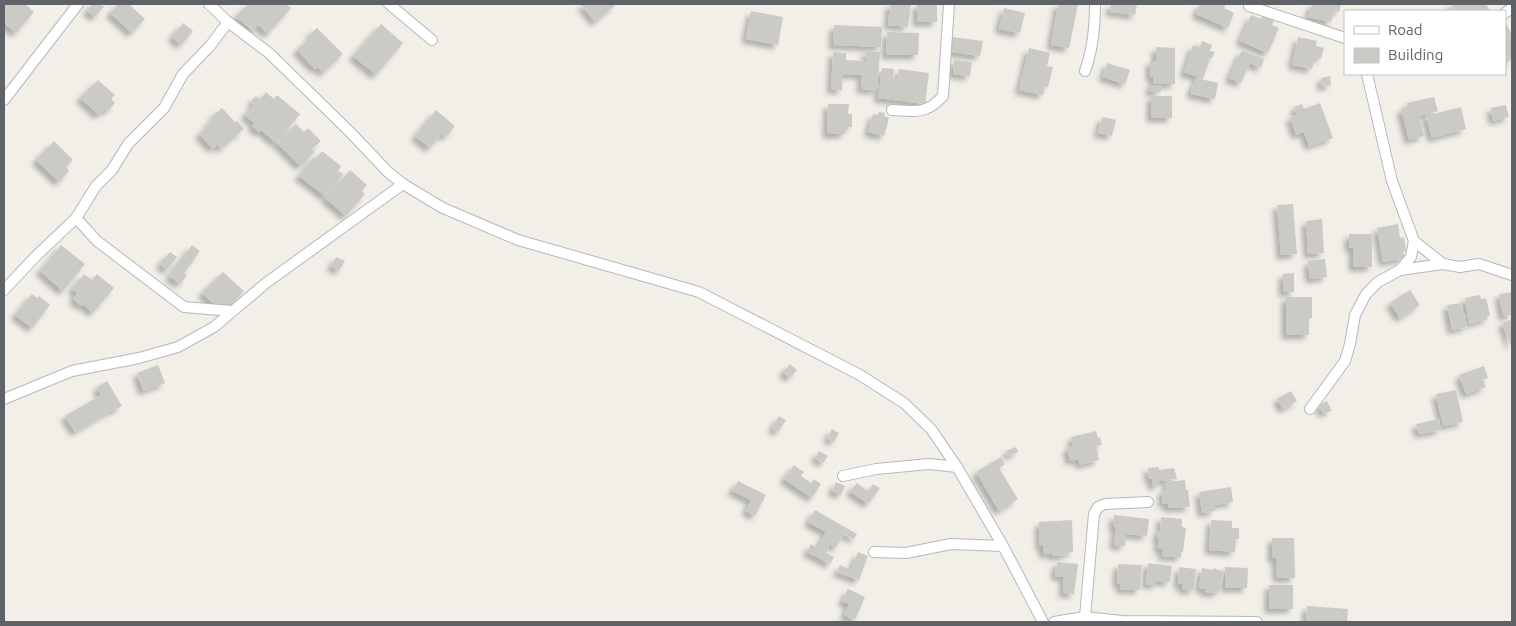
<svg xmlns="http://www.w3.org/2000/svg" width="1516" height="626" viewBox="0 0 1516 626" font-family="Ubuntu,sans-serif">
  <defs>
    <filter id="shadow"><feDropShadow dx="-4.5" dy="4.5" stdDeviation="2.5" flood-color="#0004"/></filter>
  </defs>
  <rect width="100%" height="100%" fill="#f1efe8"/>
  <g fill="#cccac5" filter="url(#shadow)">
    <path d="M 7,4 L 25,4 L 34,12 L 16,33 L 4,23 L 4,7 Z"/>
    <path d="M 92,4 L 100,4 L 104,7 L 95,17 L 87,11 Z"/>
    <path d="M 118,4 L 129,4 L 145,19 L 132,33 L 110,13 Z"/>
    <path d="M 248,4 L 286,4 L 291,8 L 268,34 L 258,25 L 253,31 L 236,17 Z"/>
    <path d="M 581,4 L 613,4 L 615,6 L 595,22 Z"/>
    <path d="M 890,4 L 911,4 L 908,27 L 888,25 Z"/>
    <rect x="917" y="4" width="20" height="18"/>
    <path d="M 1058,4 L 1078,4 L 1069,48 L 1051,45 Z"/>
    <path d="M 1111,4 L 1137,4 L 1135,15 L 1110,12 Z"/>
    <path d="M 1200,4 L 1226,4 L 1224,8 L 1234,13 L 1228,28 L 1196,14 Z"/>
    <path d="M 1312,4 L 1341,4 L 1339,12 L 1334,11 L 1331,22 L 1308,17 Z"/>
    <path d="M 1450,4 L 1486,4 L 1490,11 L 1455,11 Z"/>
    <path d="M 1004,8 L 1025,13 L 1020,33 L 999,29 Z"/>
    <path d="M 751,11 L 783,17 L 778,45 L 746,39 Z"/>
    <path d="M 1251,15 L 1261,19 L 1263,16 L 1274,21 L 1272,25 L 1279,28 L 1268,53 L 1240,41 Z"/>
    <path d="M 1505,21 L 1512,35 L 1512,59 L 1505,63 Z"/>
    <path d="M 183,23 L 193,31 L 181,45 L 172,37 Z"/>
    <path d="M 381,24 L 403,43 L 376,75 L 353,56 Z"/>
    <path d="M 834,25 L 882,27 L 881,47 L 833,45 Z"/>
    <path d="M 317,28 L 343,54 L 323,73 L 318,67 L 315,69 L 297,50 L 312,36 L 310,34 Z"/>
    <path d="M 887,32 L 919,33 L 918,55 L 886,55 Z"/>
    <path d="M 952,37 L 983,41 L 980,56 L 950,52 Z"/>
    <path d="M 1298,37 L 1317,41 L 1316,46 L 1324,48 L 1321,58 L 1315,57 L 1312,69 L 1292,65 Z"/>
    <path d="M 1202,41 L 1212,45 L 1210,51 L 1215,52 L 1212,58 L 1210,58 L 1203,79 L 1184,72 L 1193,45 L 1200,47 Z"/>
    <path d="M 1156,47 L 1175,48 L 1175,84 L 1153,84 L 1153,76 L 1150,77 L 1150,61 L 1156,61 Z"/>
    <path d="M 1029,48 L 1050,53 L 1047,66 L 1053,67 L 1048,87 L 1045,86 L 1043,95 L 1019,90 Z"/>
    <path d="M 1242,50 L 1264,59 L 1261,68 L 1250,63 L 1241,83 L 1229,78 Z"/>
    <path d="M 866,51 L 880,52 L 877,90 L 861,89 L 862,75 L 843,74 L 842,90 L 831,89 L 833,52 L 846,53 L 846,60 L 866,61 Z"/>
    <path d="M 954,60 L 972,62 L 970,76 L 953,74 Z"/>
    <path d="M 1107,63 L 1130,70 L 1125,84 L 1103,77 Z"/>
    <path d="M 882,68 L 894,69 L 893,78 L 898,79 L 899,69 L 929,73 L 925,104 L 878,98 Z"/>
    <path d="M 1330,76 L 1331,85 L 1322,87 L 1321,78 Z"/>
    <path d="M 1196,78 L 1218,83 L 1215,99 L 1191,94 L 1193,84 L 1195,85 Z"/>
    <path d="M 98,80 L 115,95 L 111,99 L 115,103 L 108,111 L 105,109 L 99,115 L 80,98 Z"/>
    <rect x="1150" y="85" width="11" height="7"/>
    <path d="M 266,92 L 274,99 L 277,95 L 300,114 L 276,143 L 261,130 L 259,132 L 252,126 L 254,123 L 245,115 L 254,104 L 251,101 L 256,96 L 260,100 Z"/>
    <rect x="1151" y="96" width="21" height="22"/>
    <path d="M 1434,97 L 1438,111 L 1419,116 L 1424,136 L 1409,140 L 1401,109 L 1408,107 L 1407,103 Z"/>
    <path d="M 1320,103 L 1333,138 L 1309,146 L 1304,132 L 1296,135 L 1290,117 L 1297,115 L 1294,107 L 1302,104 L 1304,109 Z"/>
    <path d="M 828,104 L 849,104 L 848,114 L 852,114 L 852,127 L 846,127 L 845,134 L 827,134 Z"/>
    <path d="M 1506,105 L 1509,117 L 1493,121 L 1491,108 Z"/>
    <path d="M 1461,107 L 1466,129 L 1432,138 L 1426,116 Z"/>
    <path d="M 222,108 L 235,122 L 237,121 L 244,129 L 221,149 L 218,144 L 213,149 L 199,134 L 209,125 L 207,124 L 215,117 L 213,116 Z"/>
    <path d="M 436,110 L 455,126 L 446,137 L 442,134 L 430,148 L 415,136 Z"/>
    <path d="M 879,112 L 885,113 L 884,116 L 889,118 L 884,136 L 868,132 L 873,114 L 878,115 Z"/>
    <path d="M 1102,117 L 1116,120 L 1112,136 L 1098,133 Z"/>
    <path d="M 296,124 L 304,132 L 308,128 L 321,141 L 312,149 L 315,152 L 300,166 L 277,143 Z"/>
    <path d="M 54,141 L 73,160 L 66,167 L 69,171 L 59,182 L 36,160 Z"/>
    <path d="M 322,151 L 341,166 L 338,171 L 343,174 L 325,196 L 299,176 L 313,158 L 315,159 Z"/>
    <path d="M 350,170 L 367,185 L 362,191 L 365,194 L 346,216 L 325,198 Z"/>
    <path d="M 1293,204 L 1297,254 L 1281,255 L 1277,205 Z"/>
    <path d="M 1322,219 L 1324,253 L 1308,254 L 1306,221 Z"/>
    <path d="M 1398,224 L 1400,238 L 1404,237 L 1406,251 L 1403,252 L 1405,258 L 1383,262 L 1377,228 Z"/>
    <path d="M 1349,234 L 1372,234 L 1372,267 L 1353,267 L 1353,248 L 1349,248 Z"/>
    <path d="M 61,245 L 85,264 L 63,291 L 40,271 Z"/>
    <path d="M 192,245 L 200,251 L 184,273 L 187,275 L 180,284 L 169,276 Z"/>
    <path d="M 170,252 L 177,257 L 167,270 L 160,264 Z"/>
    <path d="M 336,257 L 345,261 L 339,271 L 331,266 Z"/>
    <path d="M 1325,259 L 1327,277 L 1310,279 L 1308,261 Z"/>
    <path d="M 223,272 L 244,291 L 229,308 L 224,303 L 219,309 L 202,293 Z"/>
    <path d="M 1294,273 L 1294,292 L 1283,292 L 1283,274 Z"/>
    <path d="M 84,274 L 92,280 L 97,274 L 114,288 L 93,313 L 83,304 L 81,306 L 73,299 L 77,293 L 72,289 Z"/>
    <path d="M 1410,290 L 1420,305 L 1400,318 L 1390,303 Z"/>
    <path d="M 1512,292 L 1512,315 L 1503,316 L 1499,294 Z"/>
    <path d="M 32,294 L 37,298 L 39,296 L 50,305 L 32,328 L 15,315 Z"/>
    <path d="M 1480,295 L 1481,299 L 1486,298 L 1490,315 L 1487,316 L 1488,319 L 1469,324 L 1465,298 Z"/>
    <path d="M 1286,297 L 1312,297 L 1312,318 L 1309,318 L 1309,335 L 1286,335 Z"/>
    <path d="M 1460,303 L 1463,314 L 1465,314 L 1467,327 L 1452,330 L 1447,305 Z"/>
    <path d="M 1512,319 L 1512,348 L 1502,323 Z"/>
    <path d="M 790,364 L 797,370 L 789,378 L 783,372 Z"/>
    <path d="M 158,365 L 165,383 L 143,391 L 137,373 Z"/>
    <path d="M 1484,366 L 1488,378 L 1483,380 L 1486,387 L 1466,394 L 1459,375 Z"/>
    <path d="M 107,381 L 122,406 L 113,411 L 112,410 L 75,432 L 65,416 L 101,395 L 97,387 Z"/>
    <path d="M 1456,390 L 1463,422 L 1443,426 L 1436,394 Z"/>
    <path d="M 1291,391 L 1297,401 L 1283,409 L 1277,399 Z"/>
    <path d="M 1327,401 L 1332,411 L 1323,413 L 1319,405 Z"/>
    <path d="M 779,416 L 786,420 L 778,432 L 772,428 Z"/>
    <path d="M 1439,419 L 1441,430 L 1419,434 L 1416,424 Z"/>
    <path d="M 832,429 L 839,433 L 834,442 L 827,438 Z"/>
    <path d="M 1096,431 L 1098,438 L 1100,437 L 1102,445 L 1096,446 L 1099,460 L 1080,465 L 1078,459 L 1070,461 L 1067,447 L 1073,446 L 1071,437 Z"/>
    <path d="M 1016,447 L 1018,452 L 1009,456 L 1006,451 Z"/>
    <path d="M 819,451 L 828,456 L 823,463 L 815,458 Z"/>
    <path d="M 1001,457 L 1005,464 L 999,468 L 1018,499 L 999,511 L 976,472 Z"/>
    <path d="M 794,465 L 804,472 L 801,476 L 811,483 L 814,479 L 821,484 L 812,498 L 784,479 Z"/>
    <path d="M 1159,467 L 1159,470 L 1174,468 L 1177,479 L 1158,481 L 1159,485 L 1152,486 L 1152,479 L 1149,479 L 1148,468 Z"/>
    <path d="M 1185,480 L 1186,490 L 1188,490 L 1190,507 L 1168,508 L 1168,503 L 1163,504 L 1162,490 L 1167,490 L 1166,482 Z"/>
    <path d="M 738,481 L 766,495 L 755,516 L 746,511 L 751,500 L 732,491 Z"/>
    <path d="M 836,482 L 845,486 L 841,495 L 832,491 Z"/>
    <path d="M 857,483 L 868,491 L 873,484 L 880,488 L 868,504 L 850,491 Z"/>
    <path d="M 1231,487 L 1233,502 L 1214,505 L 1215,511 L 1202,513 L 1199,492 Z"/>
    <path d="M 815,510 L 857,534 L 854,539 L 844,534 L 836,548 L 830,544 L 826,553 L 834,557 L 830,564 L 807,552 L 811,544 L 817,548 L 826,532 L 808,522 Z"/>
    <path d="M 1114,515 L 1149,519 L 1147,536 L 1126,534 L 1125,546 L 1114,545 L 1116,527 L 1113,526 Z"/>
    <path d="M 1161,517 L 1182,519 L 1182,527 L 1186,528 L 1183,552 L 1181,552 L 1181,557 L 1162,556 L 1163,549 L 1158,549 L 1159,539 L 1157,539 L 1158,531 L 1160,531 Z"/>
    <path d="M 1072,520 L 1073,552 L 1066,553 L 1067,555 L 1053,556 L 1052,553 L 1043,554 L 1043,546 L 1040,546 L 1039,522 Z"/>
    <path d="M 1211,520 L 1232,521 L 1232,528 L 1239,528 L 1239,539 L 1236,539 L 1235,552 L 1209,550 Z"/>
    <path d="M 1272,538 L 1294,538 L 1295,578 L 1277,578 L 1276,558 L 1272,558 Z"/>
    <path d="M 858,552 L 868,556 L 859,580 L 837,572 L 840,565 L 851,570 Z"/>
    <path d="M 1057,562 L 1078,564 L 1074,594 L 1063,593 L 1064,577 L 1055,576 Z"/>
    <path d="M 1148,563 L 1172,566 L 1170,582 L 1156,581 L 1156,585 L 1146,584 Z"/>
    <path d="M 1118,564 L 1142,565 L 1140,590 L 1120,589 L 1121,584 L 1117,583 Z"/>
    <path d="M 1179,567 L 1196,569 L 1194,590 L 1182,589 L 1182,584 L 1178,584 Z"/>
    <path d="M 1225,567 L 1248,568 L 1247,588 L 1225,588 Z"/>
    <path d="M 1202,568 L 1213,570 L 1213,568 L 1224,572 L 1221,590 L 1217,590 L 1217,593 L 1205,592 L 1206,589 L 1199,588 Z"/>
    <rect x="1269" y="585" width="24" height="24"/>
    <path d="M 848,589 L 865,597 L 855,620 L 844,615 L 849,604 L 842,601 Z"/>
    <path d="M 1307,606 L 1348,609 L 1347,622 L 1306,622 Z"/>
  </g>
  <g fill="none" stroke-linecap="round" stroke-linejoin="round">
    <g stroke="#b5b8bc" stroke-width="12">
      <g id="minor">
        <path d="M 389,4 L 432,40"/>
        <path d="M 1250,4 L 1249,6 L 1345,38"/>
        <path d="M 1505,13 L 1512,8"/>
        <path d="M 1085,71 C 1093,49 1095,28 1095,4"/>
        <path d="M 1367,74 L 1392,181 L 1414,241 L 1443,264 L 1460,267 L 1479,264 L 1512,275"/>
        <path d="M 4,100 L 78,4"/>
        <path d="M 892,110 C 915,111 926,115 943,96 L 949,4"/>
        <path d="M 403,184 L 443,208 L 518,240 L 699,292 L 860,375 L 904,403 L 931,429 L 957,467"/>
        <path d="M 76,218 L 97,241 L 184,307 L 232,311"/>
        <path d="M 1400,270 L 1411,257 L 1414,241"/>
        <path d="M 4,290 L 36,256 L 76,218 L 96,186 L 112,170 L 128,144 L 164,108 L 183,74 L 210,46 L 228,22"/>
        <path d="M 4,399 L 72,371 L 139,358 L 178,347 L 214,327 L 266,283 L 403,184 L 388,172 L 350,132 L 269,53 L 228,22 L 209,4"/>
        <path d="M 1310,409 L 1345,361 L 1350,344 L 1355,315 L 1366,294 L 1378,282 L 1400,270 L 1443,264"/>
        <path d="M 843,476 L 876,469 L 929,464 L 957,467 L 1003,546 L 1043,622"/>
        <path d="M 874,552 L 906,553 L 951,544 L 1003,546"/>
        <path d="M 1085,617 L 1094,514 L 1098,507 L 1105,504 L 1148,502"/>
        <path d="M 1054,622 L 1085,617 L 1122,621 L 1257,622"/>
      </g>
    </g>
    <use href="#minor" stroke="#fff" stroke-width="10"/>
  </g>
  <rect width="1516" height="626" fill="none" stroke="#5f6368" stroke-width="10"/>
  <rect x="1344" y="10" width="162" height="65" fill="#ffffff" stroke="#bfc1c3"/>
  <rect x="1354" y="26" width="25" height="8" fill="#ffffff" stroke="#bfc1c3"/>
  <text x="1388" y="35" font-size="15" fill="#5f6368">Road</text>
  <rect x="1354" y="48" width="25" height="15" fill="#cccac5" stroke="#bfc1c3"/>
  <text x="1388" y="60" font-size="15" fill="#5f6368">Building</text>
</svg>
